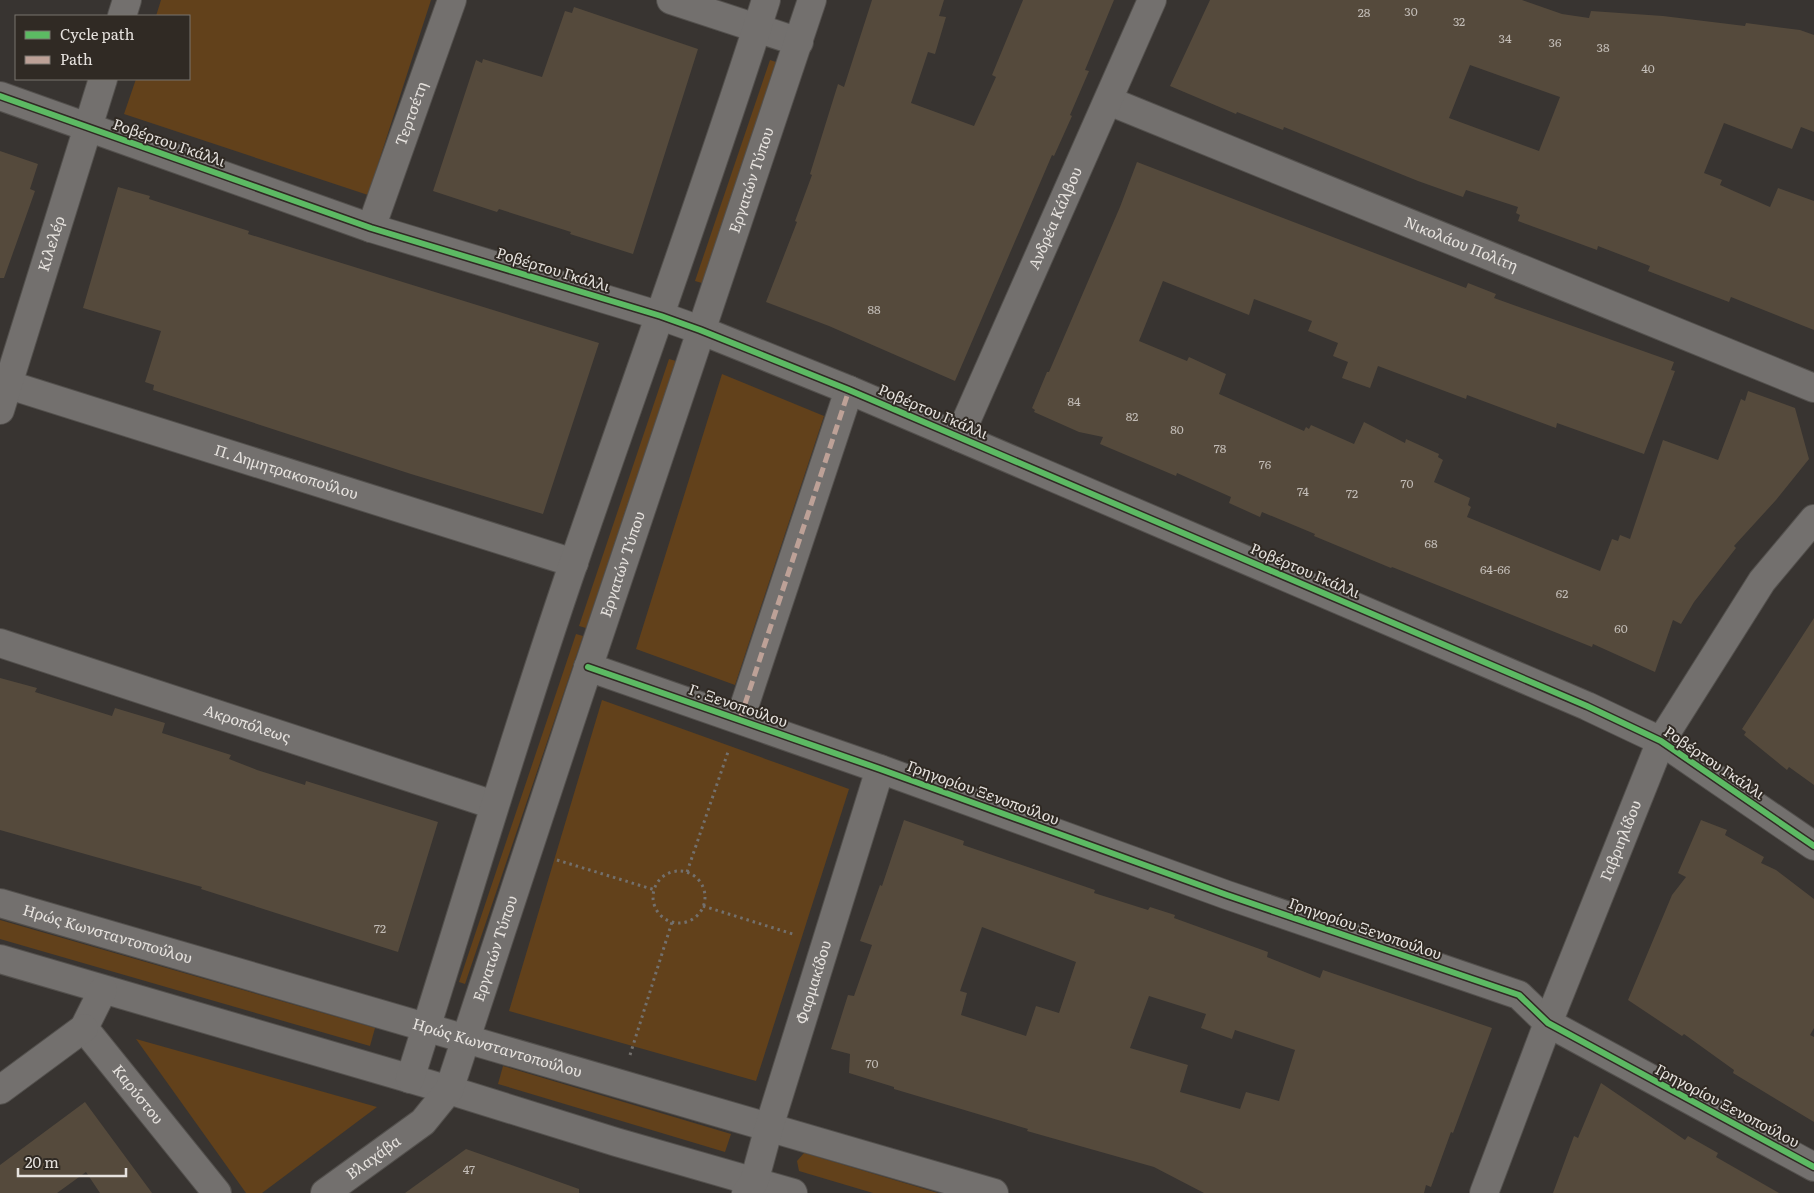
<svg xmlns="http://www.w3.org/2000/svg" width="1814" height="1193" viewBox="0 0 1814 1193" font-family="Literata,serif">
  <rect width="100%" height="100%" fill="#383431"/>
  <g fill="#62411b">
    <path d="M 161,0 L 431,0 L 368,195 L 124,114 L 136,79 L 189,79 L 189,16 L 156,16 Z"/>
    <path d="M 770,60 L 776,62 L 702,283 L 695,281 Z"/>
    <path d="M 669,359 L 676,361 L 586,628 L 579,626 Z"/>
    <path d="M 722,374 L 824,416 L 735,685 L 636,649 Z"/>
    <path d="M 576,634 L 583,636 L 465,984 L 459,982 Z"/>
    <path d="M 602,700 L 849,789 L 756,1081 L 509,1011 Z"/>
    <path d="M 0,920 L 375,1028 L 370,1046 L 0,939 Z"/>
    <path d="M 136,1039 L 377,1107 L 262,1193 L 246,1193 Z"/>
    <path d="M 503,1066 L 731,1134 L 725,1152 L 498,1084 Z"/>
    <path d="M 804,1153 L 938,1193 L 873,1193 L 799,1171 L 797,1161 Z"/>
  </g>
  <g fill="#554a3c" fill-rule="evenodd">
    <path d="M 872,0 L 944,0 L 939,16 L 946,17 L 935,54 L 928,52 L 911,103 L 974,126 L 996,77 L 992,75 L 1023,0 L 1114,0 L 1085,70 L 1089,71 L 1070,115 L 1072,116 L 1054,156 L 1052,155 L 955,381 L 829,326 L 766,302 L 797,222 L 795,221 L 812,175 L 810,174 L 838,84 L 844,87 Z"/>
    <path d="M 1210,0 L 1522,0 L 1562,14 L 1589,18 L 1591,11 L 1663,16 L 1745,26 L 1746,23 L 1800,30 L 1814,35 L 1814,132 L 1801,127 L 1792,149 L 1724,123 L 1704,173 L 1722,180 L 1720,185 L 1770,207 L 1778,188 L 1814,201 L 1814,330 L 1731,297 L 1729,302 L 1674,281 L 1648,271 L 1650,266 L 1598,246 L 1597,250 L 1518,221 L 1520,215 L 1516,213 L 1518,207 L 1466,190 L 1463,197 L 1418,181 L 1284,127 L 1283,130 L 1237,112 L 1236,114 L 1170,86 ZM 1470,65 L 1560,97 L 1539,151 L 1449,118 Z"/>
    <path d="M 574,7 L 698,49 L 633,254 L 570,234 L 571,232 L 499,209 L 497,212 L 433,191 L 476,60 L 482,63 L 483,59 L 542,77 L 565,11 L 572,13 Z"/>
    <path d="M 0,151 L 38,164 L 30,189 L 35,191 L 4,278 L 0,278 Z"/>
    <path d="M 1137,162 L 1466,288 L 1468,283 L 1496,294 L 1494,298 L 1674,362 L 1671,370 L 1675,371 L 1644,454 L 1557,423 L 1556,428 L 1467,395 L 1466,399 L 1378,366 L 1370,388 L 1342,378 L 1348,362 L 1333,356 L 1338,343 L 1308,331 L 1312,321 L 1254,299 L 1249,315 L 1163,281 L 1139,341 L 1187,361 L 1189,357 L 1226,374 L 1219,394 L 1304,431 L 1306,427 L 1309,429 L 1311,425 L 1354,444 L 1364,422 L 1405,443 L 1406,439 L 1439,454 L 1438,457 L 1443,460 L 1434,482 L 1470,498 L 1468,505 L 1471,507 L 1467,517 L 1600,571 L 1612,539 L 1618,541 L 1620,535 L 1630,539 L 1663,440 L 1718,460 L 1741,399 L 1745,401 L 1748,391 L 1795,408 L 1809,459 L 1776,500 L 1734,546 L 1736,548 L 1694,602 L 1681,624 L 1673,620 L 1655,672 L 1593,644 L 1592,647 L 1392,567 L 1391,568 L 1314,536 L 1315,534 L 1262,512 L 1260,517 L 1229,503 L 1231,497 L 1177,473 L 1176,476 L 1100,444 L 1103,437 L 1079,432 L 1034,412 L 1035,410 L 1032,408 L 1047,372 L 1049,372 L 1120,207 Z"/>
    <path d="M 118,187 L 150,196 L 149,199 L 249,231 L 248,234 L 599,343 L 543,514 L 411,474 L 153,390 L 154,385 L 145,382 L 161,331 L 83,308 Z"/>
    <path d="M 1814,618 L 1814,785 L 1789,767 L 1787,770 L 1744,735 L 1746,732 L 1742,729 Z"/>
    <path d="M 0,678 L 37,688 L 35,692 L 112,716 L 115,708 L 165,723 L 162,733 L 231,755 L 229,759 L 257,770 L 305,785 L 306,781 L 438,822 L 398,952 L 201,889 L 202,887 L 0,830 Z"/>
    <path d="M 904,820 L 964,841 L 963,845 L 1095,890 L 1094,893 L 1148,910 L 1150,907 L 1175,915 L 1174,918 L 1268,952 L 1267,957 L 1320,978 L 1323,970 L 1492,1028 L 1453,1133 L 1451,1132 L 1431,1187 L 1426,1185 L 1424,1193 L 1204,1193 L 1154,1167 L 1027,1131 L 1028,1129 L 894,1089 L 894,1087 L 849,1073 L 850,1054 L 831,1049 L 848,995 L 854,996 L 872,945 L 860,941 L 880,885 L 882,886 ZM 982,927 L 1076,962 L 1059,1013 L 1036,1006 L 1026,1036 L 961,1015 L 967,993 L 960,991 ZM 1149,996 L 1206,1014 L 1201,1028 L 1232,1039 L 1235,1030 L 1295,1050 L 1279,1101 L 1246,1092 L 1240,1109 L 1180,1092 L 1188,1065 L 1130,1048 Z"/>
    <path d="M 1701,820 L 1727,830 L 1725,835 L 1764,857 L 1761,863 L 1776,870 L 1814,899 L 1814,1028 L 1810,1035 L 1814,1037 L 1814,1122 L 1733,1073 L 1734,1070 L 1684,1034 L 1682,1036 L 1628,1000 L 1672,895 L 1686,877 L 1678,873 Z"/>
    <path d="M 1601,1083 L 1685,1140 L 1688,1136 L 1718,1153 L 1716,1157 L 1779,1193 L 1553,1193 L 1574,1136 L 1578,1138 Z"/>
    <path d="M 85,1102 L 152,1193 L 100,1193 L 86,1172 L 57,1193 L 0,1193 L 0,1165 Z"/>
    <path d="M 466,1149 L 579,1189 L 579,1193 L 405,1193 Z"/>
  </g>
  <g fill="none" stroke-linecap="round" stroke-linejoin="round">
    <g stroke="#53504d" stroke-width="30">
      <g id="minor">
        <path d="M 671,0 L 799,42"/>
        <path d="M 122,16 L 127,0"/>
        <path d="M 0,96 L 371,228 L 661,316 L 700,330 L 849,390 L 1587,706 L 1661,741 L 1814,846"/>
        <path id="s1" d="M 1109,101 L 1814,388"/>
        <path id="s2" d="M 371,228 L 452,0"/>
        <path id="s3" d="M 0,382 L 574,563"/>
        <path id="s4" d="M 0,410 L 103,79"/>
        <path id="s5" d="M 959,437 L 1152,0"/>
        <path id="s6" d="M 0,643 L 494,805"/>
        <path d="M 588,667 L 880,769 L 1227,895 L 1519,995 L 1548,1023 L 1814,1167"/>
        <path d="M 740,719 L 849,390"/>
        <path id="s7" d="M 0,903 L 994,1193"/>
        <path d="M 0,959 L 449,1090 L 616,1142 L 793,1193"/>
        <path id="s8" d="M 103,990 L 84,1028 L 217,1193"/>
        <path d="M 410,1079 C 465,906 515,733 574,562 C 638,375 706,189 766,0"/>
        <path d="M 0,1090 L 84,1028"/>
        <path id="s9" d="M 325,1193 L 423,1122 L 449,1090 L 579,695 L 812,0"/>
        <path id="s10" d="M 746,1193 L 754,1182 L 769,1127 L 880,769"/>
        <path id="s11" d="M 1484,1193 L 1548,1023 L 1661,741 L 1762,581 L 1814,519"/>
      </g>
    </g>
    <g stroke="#73706d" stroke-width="3" stroke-dasharray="2.5 4" stroke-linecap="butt">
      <path d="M 557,860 L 655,890"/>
      <circle cx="679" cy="897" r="26"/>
      <path d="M 687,872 L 729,749"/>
      <path d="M 703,906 L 796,935"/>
      <path d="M 630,1055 L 672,922"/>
    </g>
    <use href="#minor" stroke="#73706e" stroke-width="28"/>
    <path stroke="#bda197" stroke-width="5" stroke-dasharray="10 5" stroke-linecap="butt" d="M 740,719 L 849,390"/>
    <g stroke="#302a24" stroke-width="9">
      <g id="cycleway">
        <path d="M 0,96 L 371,228 L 661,316 L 700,330 L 849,390 L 1587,706 L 1661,741 L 1814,846"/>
        <path d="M 588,667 L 880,769 L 1227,895 L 1519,995 L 1548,1023 L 1814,1167"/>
      </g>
    </g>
    <use href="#cycleway" stroke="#5cba63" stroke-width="6"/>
  </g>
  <g text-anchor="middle" stroke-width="4" stroke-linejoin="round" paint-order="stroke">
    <g font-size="12" fill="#c2bcb6">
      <text x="1411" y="16">30</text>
      <text x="1364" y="17">28</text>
      <text x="1459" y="26">32</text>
      <text x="1505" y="43">34</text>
      <text x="1555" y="47">36</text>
      <text x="1603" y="52">38</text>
      <text x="1648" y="73">40</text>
      <text x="874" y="314">88</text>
      <text x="1074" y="406">84</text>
      <text x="1132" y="421">82</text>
      <text x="1177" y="434">80</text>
      <text x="1220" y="453">78</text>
      <text x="1265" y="469">76</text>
      <text x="1407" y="488">70</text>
      <text x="1303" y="496">74</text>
      <text x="1352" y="498">72</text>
      <text x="1431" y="548">68</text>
      <text x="1495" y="574">64-66</text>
      <text x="1562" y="598">62</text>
      <text x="1621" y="633">60</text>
      <text x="380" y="933">72</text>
      <text x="872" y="1068">70</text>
      <text x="469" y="1174">47</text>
    </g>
    <g font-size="15" fill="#e6e2de" stroke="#302a24">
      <text dy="5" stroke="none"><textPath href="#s2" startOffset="121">Τερτσέτη</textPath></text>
      <text transform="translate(169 143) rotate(19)" y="5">Ροβέρτου Γκάλλι</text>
      <text dy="5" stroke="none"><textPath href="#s9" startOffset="1121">Εργατών Τύπου</textPath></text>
      <text dy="5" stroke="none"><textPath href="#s5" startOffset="239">Ανδρέα Κάλβου</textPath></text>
      <text dy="5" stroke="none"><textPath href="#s4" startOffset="174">Κιλελέρ</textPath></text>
      <text dy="5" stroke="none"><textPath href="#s1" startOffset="380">Νικολάου Πολίτη</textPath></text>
      <text transform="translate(553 270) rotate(17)" y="5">Ροβέρτου Γκάλλι</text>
      <text transform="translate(933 412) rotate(23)" y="5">Ροβέρτου Γκάλλι</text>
      <text dy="5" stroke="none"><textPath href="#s3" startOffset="300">Π. Δημητρακοπούλου</textPath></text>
      <text dy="5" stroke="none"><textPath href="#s9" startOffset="716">Εργατών Τύπου</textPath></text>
      <text transform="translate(1305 571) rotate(23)" y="5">Ροβέρτου Γκάλλι</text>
      <text transform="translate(738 706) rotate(19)" y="5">Γ. Ξενοπούλου</text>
      <text dy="5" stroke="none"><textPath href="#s6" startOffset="260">Ακροπόλεως</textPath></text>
      <text transform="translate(1714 763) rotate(34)" y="5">Ροβέρτου Γκάλλι</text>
      <text transform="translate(983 793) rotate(20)" y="5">Γρηγορίου Ξενοπούλου</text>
      <text dy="5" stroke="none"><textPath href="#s11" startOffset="378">Γαβριηλίδου</textPath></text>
      <text transform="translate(1365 929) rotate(19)" y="5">Γρηγορίου Ξενοπούλου</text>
      <text dy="5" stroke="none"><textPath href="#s7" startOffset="112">Ηρώς Κωνσταντοπούλου</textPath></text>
      <text dy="5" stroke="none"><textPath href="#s9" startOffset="311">Εργατών Τύπου</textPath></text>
      <text dy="5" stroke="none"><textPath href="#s10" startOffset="222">Φαρμακίδου</textPath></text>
      <text dy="5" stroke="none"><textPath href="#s7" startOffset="518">Ηρώς Κωνσταντοπούλου</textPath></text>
      <text dy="5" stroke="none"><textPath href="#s8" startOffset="128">Καρύστου</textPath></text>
      <text transform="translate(1727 1106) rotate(28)" y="5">Γρηγορίου Ξενοπούλου</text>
      <text dy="5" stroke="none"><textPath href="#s9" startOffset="60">Βλαχάβα</textPath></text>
    </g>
  </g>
  <rect x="15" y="15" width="175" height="65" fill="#302a24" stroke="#79746e"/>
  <rect x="25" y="31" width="25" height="8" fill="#5cba63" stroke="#79746e"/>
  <text x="60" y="40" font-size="15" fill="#e6e2de">Cycle path</text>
  <rect x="25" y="56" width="25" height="8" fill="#bda197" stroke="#79746e"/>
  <text x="60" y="65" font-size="15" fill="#e6e2de">Path</text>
  <path d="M18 1168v8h108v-8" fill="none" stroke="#e6e2de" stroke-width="2.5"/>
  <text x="25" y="1168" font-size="15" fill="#e6e2de" stroke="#302a24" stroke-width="4" paint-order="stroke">20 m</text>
</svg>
